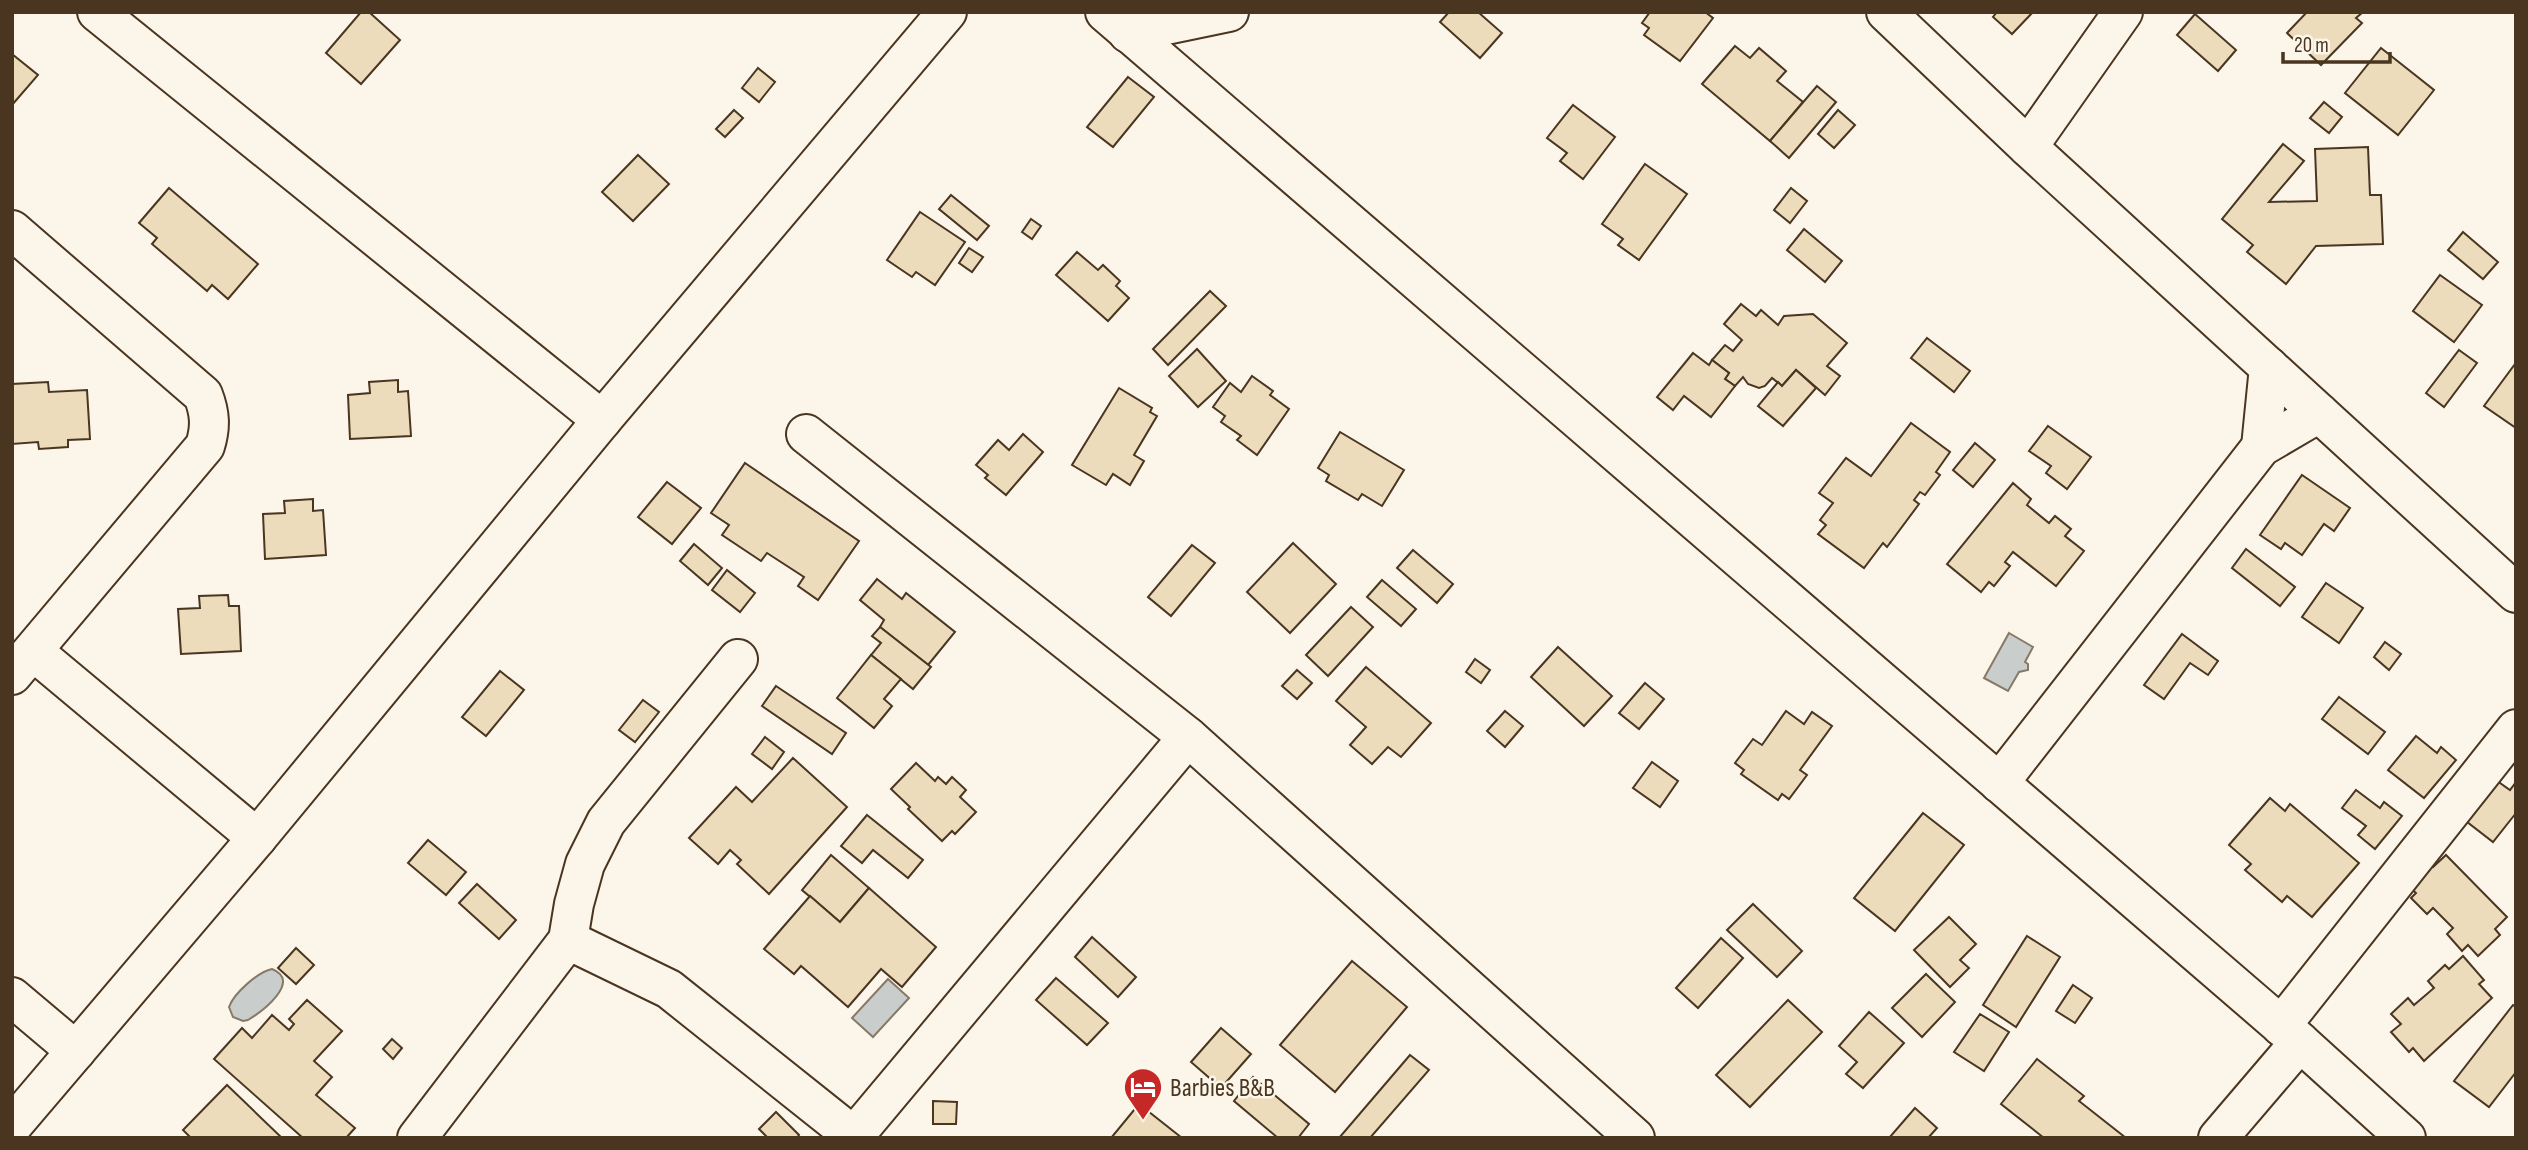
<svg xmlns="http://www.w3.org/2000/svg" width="2528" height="1150" viewBox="0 0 2528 1150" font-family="'Sofia Sans Condensed',sans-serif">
  <rect width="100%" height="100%" fill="#fbf6e9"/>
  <g fill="#c9cecd" stroke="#887966" stroke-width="2">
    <path d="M 2009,633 L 2033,647 L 2025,662 L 2028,664 L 2028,670 L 2019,672 L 2008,691 L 1984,678 Z"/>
    <path d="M 272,969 C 302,981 263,1011 248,1020 L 243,1021 L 233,1017 L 229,1007 C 234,993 258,972 272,969 Z"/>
    <path d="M 888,979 L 909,998 L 873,1037 L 852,1018 Z"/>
  </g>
  <g fill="#ecdcbc" stroke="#4a3520" stroke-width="2">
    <path d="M 361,12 L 369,12 L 400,40 L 361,84 L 326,53 Z"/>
    <path d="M 1449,12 L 1478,12 L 1502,33 L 1480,58 L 1440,22 Z"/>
    <path d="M 1650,12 L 1705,12 L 1713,18 L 1680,61 L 1644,35 L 1649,28 L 1642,23 Z"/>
    <path d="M 1997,12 L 2033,12 L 2012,34 L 1993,17 Z"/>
    <path d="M 2307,12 L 2363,12 L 2356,18 L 2362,23 L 2321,65 L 2287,33 Z"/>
    <path d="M 2195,14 L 2236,50 L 2218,71 L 2177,35 Z"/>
    <path d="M 1735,46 L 1750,58 L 1759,48 L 1786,71 L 1777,81 L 1803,102 L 1770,141 L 1702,84 Z"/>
    <path d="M 2381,48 L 2434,90 L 2398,135 L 2345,93 Z"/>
    <path d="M 12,54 L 38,75 L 12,105 Z"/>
    <path d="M 758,68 L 775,82 L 759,102 L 742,88 Z"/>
    <path d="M 1128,77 L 1154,97 L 1113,147 L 1087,127 Z"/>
    <path d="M 1817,86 L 1836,102 L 1789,158 L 1770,141 Z"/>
    <path d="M 2324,102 L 2342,117 L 2329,133 L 2310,118 Z"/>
    <path d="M 1573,105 L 1615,137 L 1583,179 L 1560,161 L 1567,153 L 1547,138 Z"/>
    <path d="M 734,110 L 743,118 L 725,137 L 716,129 Z"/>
    <path d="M 1838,110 L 1855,125 L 1834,148 L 1818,134 Z"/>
    <path d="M 2283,144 L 2304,161 L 2269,202 L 2317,201 L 2315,149 L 2368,147 L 2370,195 L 2381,195 L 2383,244 L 2316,246 L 2286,284 L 2247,252 L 2253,245 L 2222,219 Z"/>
    <path d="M 638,155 L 669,184 L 633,221 L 602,192 Z"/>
    <path d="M 1645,164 L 1687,194 L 1639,260 L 1618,245 L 1623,239 L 1602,224 Z"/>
    <path d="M 169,188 L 258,264 L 228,299 L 212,285 L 207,291 L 152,244 L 157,238 L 139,223 Z"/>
    <path d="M 1791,188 L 1807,201 L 1790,223 L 1774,210 Z"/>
    <path d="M 951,195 L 989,226 L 977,240 L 939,209 Z"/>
    <path d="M 920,212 L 965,242 L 935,285 L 916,272 L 912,277 L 887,260 Z"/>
    <path d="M 1031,219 L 1041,226 L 1032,239 L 1022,232 Z"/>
    <path d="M 1804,229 L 1842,261 L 1825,282 L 1787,250 Z"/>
    <path d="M 2463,232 L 2498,262 L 2483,279 L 2448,250 Z"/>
    <path d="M 969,248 L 983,257 L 972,272 L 959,263 Z"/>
    <path d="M 1077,252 L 1098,270 L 1103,265 L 1120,281 L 1116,286 L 1129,298 L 1108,321 L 1056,275 Z"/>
    <path d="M 2440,275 L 2482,305 L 2454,342 L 2413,311 Z"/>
    <path d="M 1210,291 L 1226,306 L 1168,365 L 1153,349 Z"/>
    <path d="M 1741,304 L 1756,316 L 1761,310 L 1778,325 L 1784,316 L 1813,314 L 1847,343 L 1827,366 L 1840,376 L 1825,395 L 1796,370 L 1782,386 L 1772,378 L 1765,386 L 1759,388 L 1748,384 L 1743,377 L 1735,386 L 1725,379 L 1729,373 L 1712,360 L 1725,345 L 1733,351 L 1742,340 L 1724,324 Z"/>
    <path d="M 1927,338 L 1970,371 L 1954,392 L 1911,358 Z"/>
    <path d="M 1197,349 L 1226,381 L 1198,407 L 1169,376 Z"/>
    <path d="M 2459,350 L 2477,363 L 2444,407 L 2426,393 Z"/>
    <path d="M 1693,353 L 1709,365 L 1712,360 L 1729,373 L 1725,379 L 1735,386 L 1711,417 L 1684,396 L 1673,410 L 1657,397 Z"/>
    <path d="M 2515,364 L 2516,365 L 2516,428 L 2484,406 Z"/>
    <path d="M 1796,370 L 1816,388 L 1783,426 L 1758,406 L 1778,382 L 1782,386 Z"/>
    <path d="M 1252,376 L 1273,391 L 1270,395 L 1289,409 L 1257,455 L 1237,440 L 1241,436 L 1221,422 L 1225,416 L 1213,407 L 1230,383 L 1241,392 Z"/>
    <path d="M 398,380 L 398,392 L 408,391 L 411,436 L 350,439 L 348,395 L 370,393 L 369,382 Z"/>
    <path d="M 48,382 L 49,392 L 87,390 L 90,439 L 68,440 L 68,447 L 39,449 L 38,442 L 12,444 L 12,384 Z"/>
    <path d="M 1119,388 L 1152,408 L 1150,412 L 1157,416 L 1134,455 L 1144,461 L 1130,485 L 1113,474 L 1106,485 L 1072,465 Z"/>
    <path d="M 1911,423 L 1950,452 L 1936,472 L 1940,475 L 1925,495 L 1920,492 L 1914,500 L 1919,504 L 1887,547 L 1883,543 L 1864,568 L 1818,534 L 1826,525 L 1820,520 L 1833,503 L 1819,493 L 1846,458 L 1871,476 Z"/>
    <path d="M 2048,426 L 2091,457 L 2067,489 L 2046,473 L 2051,466 L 2029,451 Z"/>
    <path d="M 1340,432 L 1404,470 L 1382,506 L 1362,494 L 1358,500 L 1326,481 L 1329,475 L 1318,468 Z"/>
    <path d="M 1023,434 L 1043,452 L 1006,495 L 985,478 L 988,475 L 976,465 L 998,440 L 1009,450 Z"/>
    <path d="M 1975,443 L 1995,460 L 1973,487 L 1953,470 Z"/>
    <path d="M 745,463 L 859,541 L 818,600 L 798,586 L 804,577 L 767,553 L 761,561 L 722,535 L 729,525 L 711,513 Z"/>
    <path d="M 2302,475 L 2350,508 L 2334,531 L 2324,524 L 2302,555 L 2285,543 L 2281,549 L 2260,535 Z"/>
    <path d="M 667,482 L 701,508 L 672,544 L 638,517 Z"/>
    <path d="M 2013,483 L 2031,499 L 2027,505 L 2049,523 L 2055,516 L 2071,529 L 2065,536 L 2084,551 L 2056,586 L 2013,552 L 2005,562 L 2010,566 L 1994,586 L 1989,582 L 1981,592 L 1947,564 Z"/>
    <path d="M 313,499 L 313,511 L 323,510 L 326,555 L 265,559 L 263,514 L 285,513 L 284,501 Z"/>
    <path d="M 1293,543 L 1336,584 L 1290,633 L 1247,592 Z"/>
    <path d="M 694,544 L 722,568 L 708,585 L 680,561 Z"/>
    <path d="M 1192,545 L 1215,563 L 1171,616 L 1148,597 Z"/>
    <path d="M 2246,549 L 2295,587 L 2280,606 L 2232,568 Z"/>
    <path d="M 1413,550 L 1453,584 L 1437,603 L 1397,568 Z"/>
    <path d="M 727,570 L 755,593 L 740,612 L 712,590 Z"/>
    <path d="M 877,579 L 902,599 L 906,593 L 955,632 L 928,665 L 880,627 L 884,620 L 860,600 Z"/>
    <path d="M 1382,580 L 1416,609 L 1401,626 L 1367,597 Z"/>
    <path d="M 2326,583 L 2363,608 L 2339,643 L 2302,617 Z"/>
    <path d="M 228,595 L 229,606 L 239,606 L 241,651 L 181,654 L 178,609 L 200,608 L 199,596 Z"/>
    <path d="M 1351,607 L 1373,627 L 1328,676 L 1306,655 Z"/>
    <path d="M 880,627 L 931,667 L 913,689 L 871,655 L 881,643 L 872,636 Z"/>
    <path d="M 2182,634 L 2218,661 L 2208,675 L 2190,663 L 2164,699 L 2144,685 Z"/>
    <path d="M 2385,642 L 2401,654 L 2389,670 L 2374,657 Z"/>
    <path d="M 1558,647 L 1612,696 L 1584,726 L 1531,677 Z"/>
    <path d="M 871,655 L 901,679 L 884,699 L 892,706 L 874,728 L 837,698 Z"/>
    <path d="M 1475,659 L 1490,670 L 1481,683 L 1466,672 Z"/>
    <path d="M 1366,667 L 1431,723 L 1401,757 L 1388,747 L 1372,764 L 1350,745 L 1366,727 L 1336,701 Z"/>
    <path d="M 1297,670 L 1312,683 L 1297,699 L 1282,686 Z"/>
    <path d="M 500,671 L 524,690 L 486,736 L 462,717 Z"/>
    <path d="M 1645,683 L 1664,699 L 1639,729 L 1619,713 Z"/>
    <path d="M 776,686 L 846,733 L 832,754 L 762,706 Z"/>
    <path d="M 2339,697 L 2385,732 L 2368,754 L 2322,719 Z"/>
    <path d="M 643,700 L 659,712 L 635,742 L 619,730 Z"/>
    <path d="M 1505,711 L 1523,726 L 1505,747 L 1487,731 Z"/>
    <path d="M 1786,711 L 1804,724 L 1812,712 L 1832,726 L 1800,770 L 1807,775 L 1789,799 L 1782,794 L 1778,800 L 1741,774 L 1744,770 L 1735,763 L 1753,739 L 1762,745 Z"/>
    <path d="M 2416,736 L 2437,753 L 2441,747 L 2456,760 L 2424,798 L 2388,770 Z"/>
    <path d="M 765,737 L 784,752 L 772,769 L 752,754 Z"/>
    <path d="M 793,758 L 847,807 L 769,894 L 737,864 L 741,860 L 730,850 L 718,864 L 689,838 L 736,787 L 752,802 Z"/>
    <path d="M 1652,762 L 1678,781 L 1660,807 L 1633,788 Z"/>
    <path d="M 916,763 L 935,781 L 938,777 L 946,784 L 952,777 L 966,790 L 960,797 L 976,812 L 955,834 L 952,831 L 942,841 L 908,809 L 910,807 L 891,789 Z"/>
    <path d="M 2493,778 L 2510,790 L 2516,782 L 2516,813 L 2493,842 L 2462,818 Z"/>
    <path d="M 2356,790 L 2380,808 L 2384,802 L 2402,816 L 2375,849 L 2358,835 L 2366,826 L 2342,808 Z"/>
    <path d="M 2270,798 L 2285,811 L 2290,804 L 2359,863 L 2312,917 L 2287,896 L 2282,902 L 2245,870 L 2251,864 L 2229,845 Z"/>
    <path d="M 1923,813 L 1964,845 L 1895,931 L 1854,898 Z"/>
    <path d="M 867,815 L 923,860 L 908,878 L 873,850 L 862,863 L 841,846 Z"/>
    <path d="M 428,840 L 466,872 L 446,895 L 408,863 Z"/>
    <path d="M 831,855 L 869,888 L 840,922 L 802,890 Z"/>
    <path d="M 2446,855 L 2507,917 L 2495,929 L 2500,935 L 2478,956 L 2468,945 L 2462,951 L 2447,934 L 2453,928 L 2433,908 L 2427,914 L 2411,898 L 2416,893 L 2405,883 L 2427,861 L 2433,867 Z"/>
    <path d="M 477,884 L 516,920 L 499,939 L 459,903 Z"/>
    <path d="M 869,888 L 936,947 L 902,987 L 881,969 L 848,1007 L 801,966 L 794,974 L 764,949 L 810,896 L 840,922 Z"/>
    <path d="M 1753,904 L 1802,951 L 1777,977 L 1727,930 Z"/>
    <path d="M 1949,917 L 1976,944 L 1960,960 L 1969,968 L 1950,987 L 1914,950 Z"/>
    <path d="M 2027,936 L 2060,957 L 2016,1027 L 1983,1005 Z"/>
    <path d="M 1092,937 L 1136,977 L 1118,997 L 1075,957 Z"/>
    <path d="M 1721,938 L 1743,958 L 1698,1008 L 1676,988 Z"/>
    <path d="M 296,948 L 314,965 L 296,984 L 278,968 Z"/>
    <path d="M 2463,956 L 2484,980 L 2479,984 L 2492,998 L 2424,1061 L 2413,1048 L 2409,1052 L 2391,1032 L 2401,1024 L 2391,1014 L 2408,998 L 2414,1005 L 2434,988 L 2428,981 L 2445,965 L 2449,969 Z"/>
    <path d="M 1352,961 L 1407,1007 L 1335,1092 L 1280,1045 Z"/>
    <path d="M 1926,974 L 1955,1002 L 1922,1037 L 1892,1008 Z"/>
    <path d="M 1056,978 L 1108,1023 L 1087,1045 L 1036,1000 Z"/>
    <path d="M 2073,985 L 2092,998 L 2075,1023 L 2056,1011 Z"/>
    <path d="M 307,1000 L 342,1031 L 314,1061 L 332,1077 L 316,1095 L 355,1128 L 346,1138 L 303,1138 L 214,1059 L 242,1028 L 252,1038 L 272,1015 L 289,1030 L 294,1024 L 289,1019 Z"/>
    <path d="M 1788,1000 L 1822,1032 L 1750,1107 L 1716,1075 Z"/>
    <path d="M 2513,1005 L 2516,1007 L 2516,1072 L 2489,1107 L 2454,1081 Z"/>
    <path d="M 1869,1012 L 1904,1043 L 1863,1088 L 1846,1074 L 1857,1062 L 1839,1046 Z"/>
    <path d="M 1980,1014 L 2009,1032 L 1984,1071 L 1954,1052 Z"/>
    <path d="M 1221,1028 L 1251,1054 L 1221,1088 L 1191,1062 Z"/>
    <path d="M 392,1039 L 402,1048 L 393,1059 L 383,1049 Z"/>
    <path d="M 1410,1055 L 1429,1070 L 1370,1138 L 1339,1138 Z"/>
    <path d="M 2037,1059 L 2084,1096 L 2079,1101 L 2126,1138 L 2044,1138 L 2001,1104 Z"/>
    <path d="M 1253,1077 L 1309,1124 L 1298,1138 L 1278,1138 L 1234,1101 Z"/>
    <path d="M 227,1085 L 282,1138 L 191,1138 L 183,1130 Z"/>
    <path d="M 933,1101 L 957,1102 L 956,1124 L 933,1124 Z"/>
    <path d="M 1139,1104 L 1182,1138 L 1111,1138 Z"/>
    <path d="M 1915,1108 L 1937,1128 L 1928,1138 L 1889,1138 Z"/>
    <path d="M 776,1112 L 799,1135 L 797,1138 L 768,1138 L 759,1129 Z"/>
  </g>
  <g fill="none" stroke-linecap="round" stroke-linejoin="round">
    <g stroke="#4a3520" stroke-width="42">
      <g id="minor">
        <path d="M 97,12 L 602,420"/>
        <path d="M 1105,12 L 2300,1042 L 2406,1138"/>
        <path d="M 1886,12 L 2028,147 L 2516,593"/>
        <path d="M 1128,33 L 1229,12"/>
        <path d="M 2028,147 L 2123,12"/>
        <path d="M 12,230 L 203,395 C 210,413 211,427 205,446 L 12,675"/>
        <path d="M 806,434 L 1188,737 L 1635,1138"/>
        <path d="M 2261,447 L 2269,367"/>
        <path d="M 33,651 L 257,838"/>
        <path d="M 1999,783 L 2261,447 L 2319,413"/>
        <path d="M 568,940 L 669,989 L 856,1138"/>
        <path d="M 12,997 L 76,1051"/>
        <path d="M 2281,1026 L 2516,729"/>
        <path d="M 12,1126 L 257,838 L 602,420 L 947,12"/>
        <path d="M 854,1136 L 1188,737"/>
        <path d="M 417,1138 L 568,940 L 574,904 L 585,864 L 606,822 L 738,659"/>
        <path d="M 2218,1138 L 2300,1042"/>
      </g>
    </g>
    <use href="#minor" stroke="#fbf6e9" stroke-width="38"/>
  </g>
  <defs>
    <g id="hotel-pin" transform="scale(2.0125)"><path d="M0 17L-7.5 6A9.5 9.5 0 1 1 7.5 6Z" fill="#c62828" stroke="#fbf6e9"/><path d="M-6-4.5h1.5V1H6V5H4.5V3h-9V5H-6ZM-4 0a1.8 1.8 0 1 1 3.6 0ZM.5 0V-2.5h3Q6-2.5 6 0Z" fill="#fff"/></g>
  </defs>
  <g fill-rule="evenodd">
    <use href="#hotel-pin" x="1143" y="1087"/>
  </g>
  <g text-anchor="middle" stroke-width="5" stroke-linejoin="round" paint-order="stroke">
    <g font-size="26" fill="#4a3520" stroke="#fbf6e9" text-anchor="start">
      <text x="1170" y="1096">Barbies B&amp;B</text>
    </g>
  </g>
  <rect width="2528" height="1150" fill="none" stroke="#4a3520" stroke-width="28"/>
  <path d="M2283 52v10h107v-10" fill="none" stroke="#4a3520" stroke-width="3.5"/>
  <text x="2294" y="52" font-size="21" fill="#4a3520" stroke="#fbf6e9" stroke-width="5" paint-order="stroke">20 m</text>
</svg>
